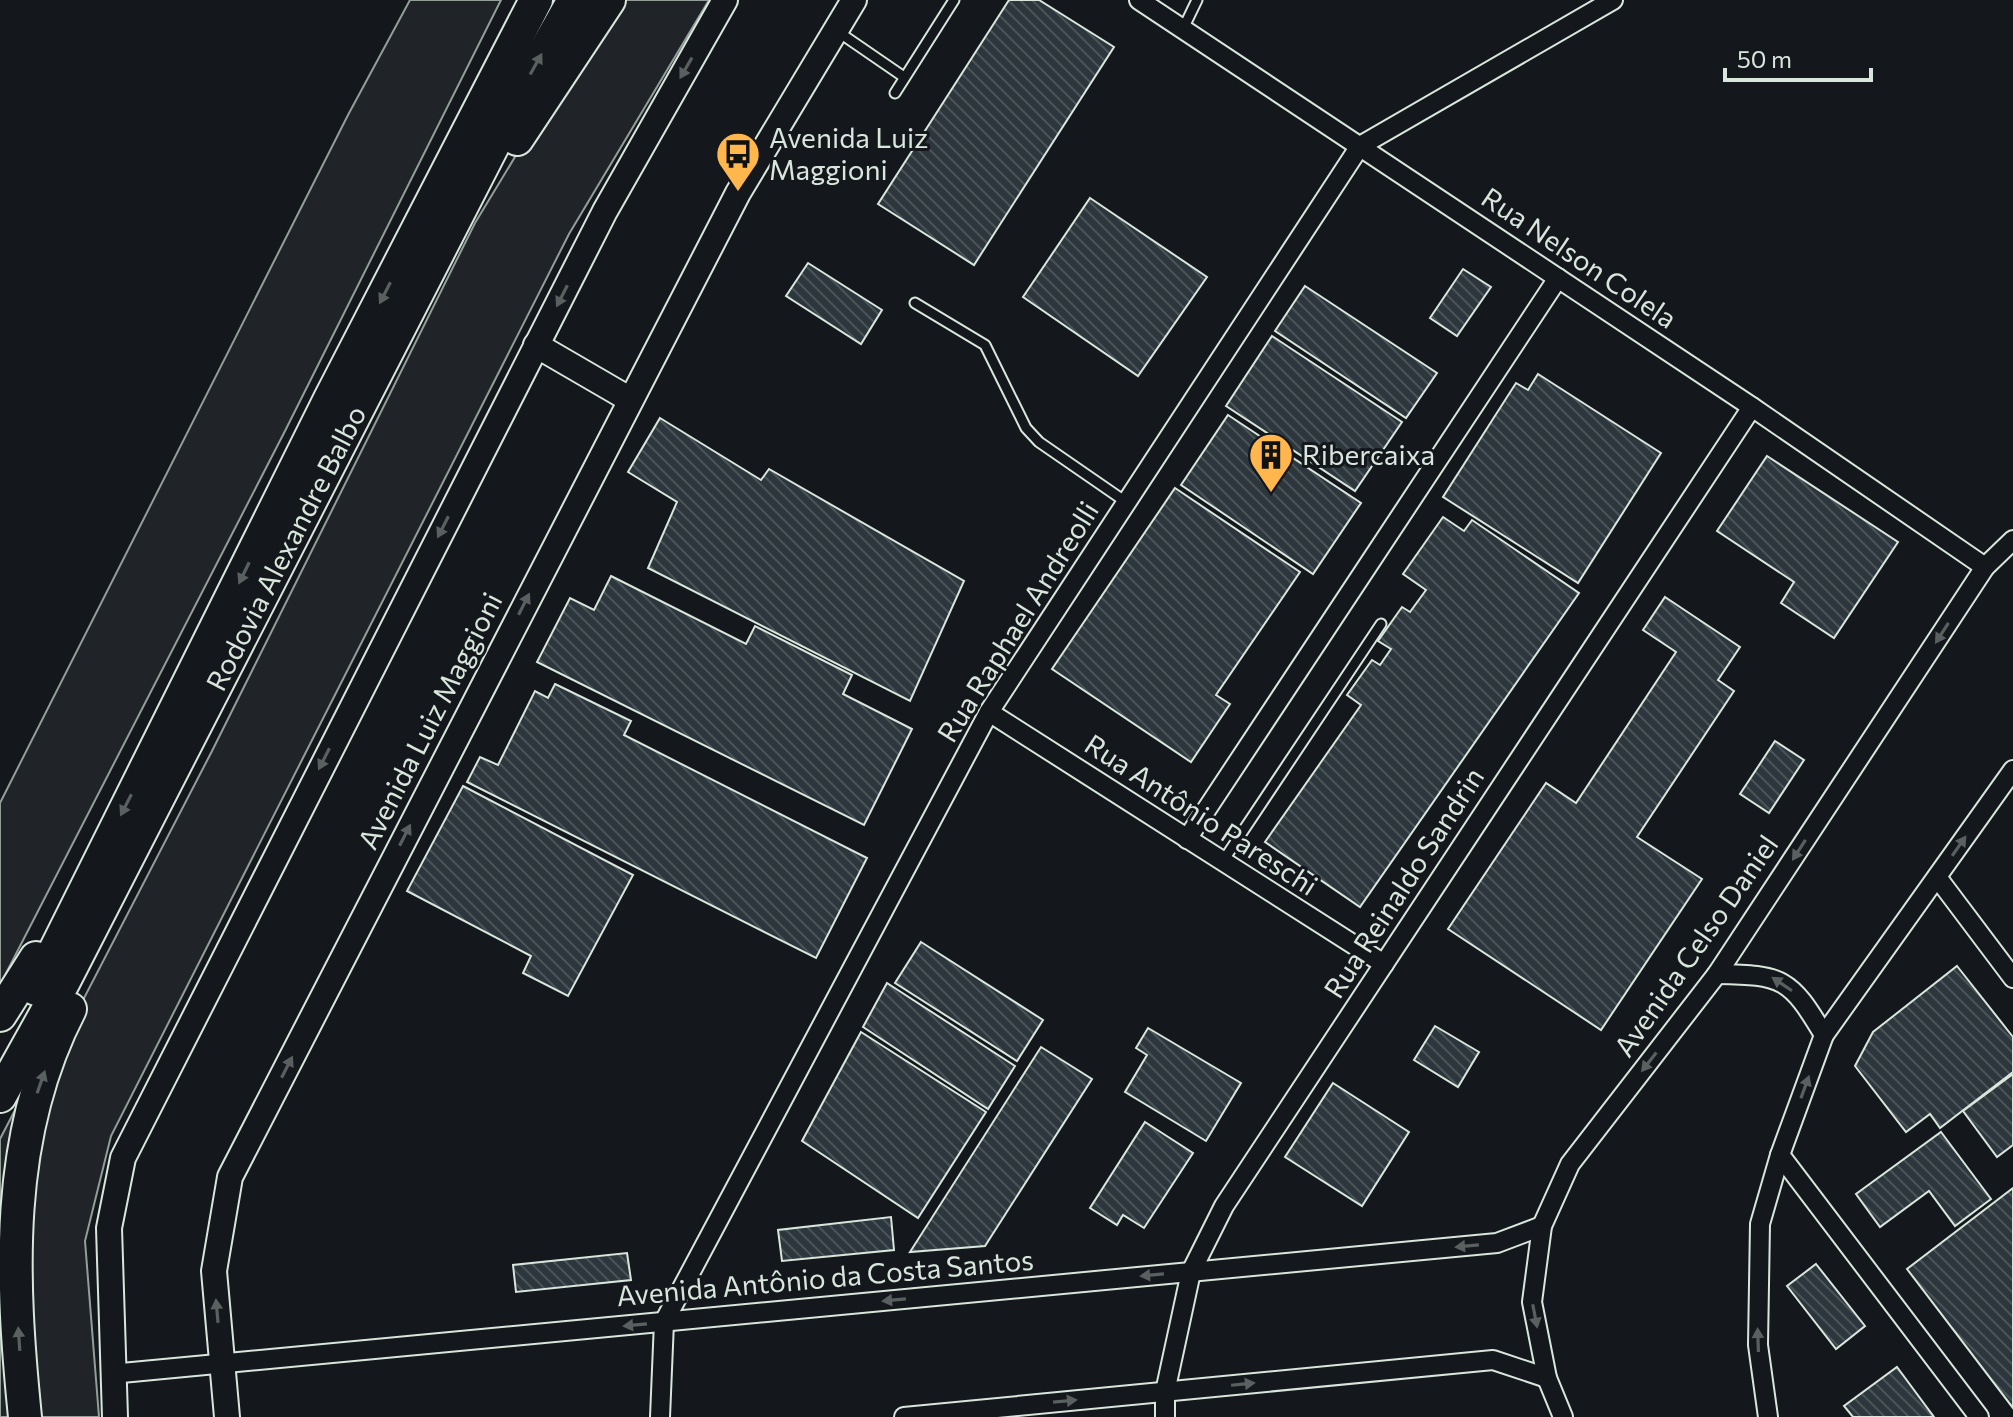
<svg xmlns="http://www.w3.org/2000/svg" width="2013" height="1417" viewBox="0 0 2013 1417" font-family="Commissioner,sans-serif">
  <defs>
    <pattern id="building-back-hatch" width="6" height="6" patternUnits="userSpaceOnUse" patternTransform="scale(2)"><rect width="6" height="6" fill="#2c363c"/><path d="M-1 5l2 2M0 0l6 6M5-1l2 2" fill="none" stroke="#4a5358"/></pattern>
  </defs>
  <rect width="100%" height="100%" fill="#14181c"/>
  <g fill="#202428" stroke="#939e99" stroke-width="2">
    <path d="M 410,0 L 501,0 L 285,431 L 0,985 L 0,803 L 348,115 Z"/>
    <path d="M 619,0 L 709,0 L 569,234 L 111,1136 L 85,1241 L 99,1417 L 34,1417 L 28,1177 L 68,1029 L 212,751 L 475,223 L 547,104 Z"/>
    <path d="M 26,1089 L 16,1417 L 0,1417 L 0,1139 Z"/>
  </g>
  <g fill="url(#building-back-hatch)" stroke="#d8e6dc" stroke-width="2">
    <path d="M 1009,0 L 1039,0 L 1114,47 L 974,265 L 878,204 Z"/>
    <path d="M 1090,198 L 1207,277 L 1138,376 L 1023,297 Z"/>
    <path d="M 808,263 L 882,310 L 861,344 L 786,296 Z"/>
    <path d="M 1463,269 L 1491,287 L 1457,336 L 1430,318 Z"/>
    <path d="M 1305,286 L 1437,373 L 1406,418 L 1275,331 Z"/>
    <path d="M 1272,336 L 1402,422 L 1355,491 L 1226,406 Z"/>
    <path d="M 1538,374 L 1661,453 L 1578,583 L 1443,497 L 1516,383 L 1528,390 Z"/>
    <path d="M 1228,415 L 1361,503 L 1313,574 L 1181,485 Z"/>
    <path d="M 660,418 L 761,480 L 769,469 L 964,581 L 910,701 L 648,568 L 677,502 L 628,472 Z"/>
    <path d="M 1767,456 L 1898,542 L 1834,638 L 1781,603 L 1794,582 L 1717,531 Z"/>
    <path d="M 1175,488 L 1300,572 L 1216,695 L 1230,704 L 1191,762 L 1052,669 Z"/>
    <path d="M 1443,517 L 1464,531 L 1472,520 L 1579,593 L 1360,907 L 1265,842 L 1361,705 L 1347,695 L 1372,660 L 1380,665 L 1391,649 L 1378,641 L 1402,607 L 1410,612 L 1426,590 L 1403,574 Z"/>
    <path d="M 611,576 L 746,644 L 755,626 L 852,675 L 843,694 L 912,729 L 864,825 L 537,662 L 570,598 L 594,610 Z"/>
    <path d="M 1665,597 L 1740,647 L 1718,680 L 1734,691 L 1637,837 L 1702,879 L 1601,1030 L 1448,929 L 1546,783 L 1576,803 L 1676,652 L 1643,630 Z"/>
    <path d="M 555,684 L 631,721 L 624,735 L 867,858 L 816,958 L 467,782 L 480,757 L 498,765 L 535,691 L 548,698 Z"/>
    <path d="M 1775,741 L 1804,760 L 1769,813 L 1740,794 Z"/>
    <path d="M 463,786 L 633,875 L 568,996 L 523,973 L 531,956 L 407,891 Z"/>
    <path d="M 921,942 L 1043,1020 L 1017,1061 L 895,983 Z"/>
    <path d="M 1957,966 L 2013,1037 L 2013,1072 L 1940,1128 L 1930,1114 L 1906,1132 L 1855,1066 L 1873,1032 Z"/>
    <path d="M 887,983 L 1015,1066 L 988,1109 L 863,1027 Z"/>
    <path d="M 1435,1026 L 1479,1052 L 1458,1087 L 1414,1060 Z"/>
    <path d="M 1148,1028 L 1241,1083 L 1206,1141 L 1125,1092 L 1147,1055 L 1136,1048 Z"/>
    <path d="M 861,1032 L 986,1112 L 918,1218 L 802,1141 Z"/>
    <path d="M 1041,1047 L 1092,1079 L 985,1246 L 910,1252 Z"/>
    <path d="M 2013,1074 L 2013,1145 L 1997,1157 L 1963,1111 Z"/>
    <path d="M 1333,1083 L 1409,1132 L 1362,1206 L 1285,1157 Z"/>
    <path d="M 1145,1122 L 1193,1153 L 1144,1228 L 1123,1215 L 1117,1225 L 1090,1208 Z"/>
    <path d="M 1941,1132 L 1991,1199 L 1955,1226 L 1929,1191 L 1880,1227 L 1856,1194 Z"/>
    <path d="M 2013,1188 L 2013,1408 L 1907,1269 Z"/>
    <path d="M 891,1217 L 894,1250 L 782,1261 L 778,1230 Z"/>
    <path d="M 627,1253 L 631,1280 L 516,1292 L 513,1265 Z"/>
    <path d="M 1816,1264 L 1865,1326 L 1836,1349 L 1787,1286 Z"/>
    <path d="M 1897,1367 L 1934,1417 L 1853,1417 L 1844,1406 Z"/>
  </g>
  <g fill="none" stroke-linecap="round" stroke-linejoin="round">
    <g stroke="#d8e6dc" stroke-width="13">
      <g id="lane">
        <path d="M 1183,29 L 1197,0"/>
        <path d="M 837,31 L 904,77"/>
        <path d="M 895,93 L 954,0"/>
        <path d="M 915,303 L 985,345 L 1026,428 L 1039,442 L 1126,502"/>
        <path d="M 1223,861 L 1381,624"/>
      </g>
    </g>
    <g stroke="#d8e6dc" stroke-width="22">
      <g id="street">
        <path d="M 1139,0 L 1752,407 L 1985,567"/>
        <path d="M 989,712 L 1384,964"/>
        <path d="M 1187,839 L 1558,278"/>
        <path d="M 1937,877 L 2013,978"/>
        <path d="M 1717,974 C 1783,975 1790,978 1824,1035"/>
        <path d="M 1780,1155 L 1979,1417"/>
        <path d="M 111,1374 L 1497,1243 L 1542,1226"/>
        <path d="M 660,1417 L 664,1322 L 989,712 L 1360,146 L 1613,0"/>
        <path d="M 904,1417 L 1493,1360 L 1547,1378"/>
        <path d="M 1165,1417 L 1165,1392 L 1191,1272 L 1224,1206 L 1752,407"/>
        <path d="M 1563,1417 L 1547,1378 L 1532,1302 L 1542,1226 L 1570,1164 L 1717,974 L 1985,567 L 2013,540"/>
        <path d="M 1768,1417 L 1758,1345 L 1760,1224 L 1780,1155 L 1824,1035 L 2013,770"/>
      </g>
    </g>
    <g stroke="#d8e6dc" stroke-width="28">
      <g id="secondary">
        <path d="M 536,345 L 629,399"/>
        <path d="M 115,1417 L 109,1228 L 123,1158 L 605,211 L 725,0"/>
        <path d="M 227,1417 L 214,1271 L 230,1177 L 738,193 L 854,0"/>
      </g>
    </g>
    <g stroke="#d8e6dc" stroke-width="36">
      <g id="highway">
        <path d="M 517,139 L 609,0"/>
        <path d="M 36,989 L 330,399 L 536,0"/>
        <path d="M 0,1015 L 36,958"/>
        <path id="s1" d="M 0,1096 L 63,983 L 508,116 L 574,0"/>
        <path d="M 25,1417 C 11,1279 4,1136 70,1009"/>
      </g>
    </g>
    <use href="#lane" stroke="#14181c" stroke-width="9"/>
    <use href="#street" stroke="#14181c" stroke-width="18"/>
    <use href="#secondary" stroke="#14181c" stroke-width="24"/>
    <use href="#highway" stroke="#14181c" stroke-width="32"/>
  </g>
  <defs><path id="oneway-solid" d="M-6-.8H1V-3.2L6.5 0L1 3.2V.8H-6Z" transform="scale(2)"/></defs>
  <g fill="#59605f">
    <use href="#oneway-solid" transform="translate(536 64) rotate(-61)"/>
    <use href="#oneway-solid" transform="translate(686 68) rotate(120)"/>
    <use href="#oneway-solid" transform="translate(385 293) rotate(117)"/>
    <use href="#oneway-solid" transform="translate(562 296) rotate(117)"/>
    <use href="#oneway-solid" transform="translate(443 527) rotate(117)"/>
    <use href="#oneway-solid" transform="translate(244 573) rotate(116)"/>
    <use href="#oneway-solid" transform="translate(524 604) rotate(-63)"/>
    <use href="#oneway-solid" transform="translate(1942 633) rotate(123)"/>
    <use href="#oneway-solid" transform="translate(324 759) rotate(117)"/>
    <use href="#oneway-solid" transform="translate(126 805) rotate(117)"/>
    <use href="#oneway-solid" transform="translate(405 835) rotate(-63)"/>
    <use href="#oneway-solid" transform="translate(1959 846) rotate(-55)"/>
    <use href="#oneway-solid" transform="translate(1799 850) rotate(123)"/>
    <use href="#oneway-solid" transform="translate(1782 984) rotate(-146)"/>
    <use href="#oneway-solid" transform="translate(1649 1062) rotate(128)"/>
    <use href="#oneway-solid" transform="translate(287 1067) rotate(-63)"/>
    <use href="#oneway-solid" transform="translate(41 1082) rotate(-71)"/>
    <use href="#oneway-solid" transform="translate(1805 1087) rotate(-70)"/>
    <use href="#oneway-solid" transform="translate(1467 1246) rotate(175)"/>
    <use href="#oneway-solid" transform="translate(1152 1275) rotate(175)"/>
    <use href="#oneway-solid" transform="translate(894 1300) rotate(175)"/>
    <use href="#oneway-solid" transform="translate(217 1311) rotate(-95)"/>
    <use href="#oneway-solid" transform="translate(1535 1316) rotate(79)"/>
    <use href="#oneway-solid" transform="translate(635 1325) rotate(175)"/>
    <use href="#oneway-solid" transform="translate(19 1339) rotate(-94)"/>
    <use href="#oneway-solid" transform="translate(1758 1340) rotate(-92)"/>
    <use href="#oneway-solid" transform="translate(1243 1384) rotate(-6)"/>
    <use href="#oneway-solid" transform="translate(1065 1401) rotate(-5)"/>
  </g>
  <defs>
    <g id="bus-pin" transform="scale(2.3)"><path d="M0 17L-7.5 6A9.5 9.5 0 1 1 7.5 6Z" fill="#ffb74d" stroke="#14181c"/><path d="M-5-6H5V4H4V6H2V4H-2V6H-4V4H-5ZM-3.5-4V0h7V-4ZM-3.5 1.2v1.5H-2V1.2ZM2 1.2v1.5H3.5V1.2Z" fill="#111"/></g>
    <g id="building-pin" transform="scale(2.3)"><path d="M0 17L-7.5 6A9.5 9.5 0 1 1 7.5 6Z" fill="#ffb74d" stroke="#14181c"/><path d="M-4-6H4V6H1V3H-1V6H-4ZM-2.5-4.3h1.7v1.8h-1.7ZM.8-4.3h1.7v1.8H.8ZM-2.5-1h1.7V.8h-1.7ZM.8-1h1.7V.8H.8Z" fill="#111"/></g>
  </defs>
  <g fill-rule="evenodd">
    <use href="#bus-pin" x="738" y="154"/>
    <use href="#building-pin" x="1271" y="455"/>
  </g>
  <g text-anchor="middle" stroke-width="6" stroke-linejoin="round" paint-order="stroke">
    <g font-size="28" fill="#d8e6dc" stroke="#14181c" text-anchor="start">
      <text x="769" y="148">Avenida Luiz<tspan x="769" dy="32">Maggioni</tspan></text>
      <text x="1302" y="465">Ribercaixa</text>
    </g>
    <g font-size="28" fill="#d8e6dc" stroke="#14181c">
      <text transform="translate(1579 258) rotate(34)" y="10">Rua Nelson Colela</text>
      <text dy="10" stroke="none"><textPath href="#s1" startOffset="618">Rodovia Alexandre Balbo</textPath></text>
      <text transform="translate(1018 622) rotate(-58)" y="10">Rua Raphael Andreolli</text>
      <text transform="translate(430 721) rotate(-63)" y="10">Avenida Luiz Maggioni</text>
      <text transform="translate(1201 815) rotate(33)" y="10">Rua Antônio Pareschi</text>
      <text transform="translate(1404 883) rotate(-57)" y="10">Rua Reinaldo Sandrin</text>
      <text transform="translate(1696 946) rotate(-55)" y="10">Avenida Celso Daniel</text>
      <text transform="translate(825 1278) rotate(-5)" y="10">Avenida Antônio da Costa Santos</text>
    </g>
  </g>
  <path d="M1725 68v12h146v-12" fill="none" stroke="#d8e6dc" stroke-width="4"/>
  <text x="1737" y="68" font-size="24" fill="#d8e6dc" stroke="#14181c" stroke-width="6" paint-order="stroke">50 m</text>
</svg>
